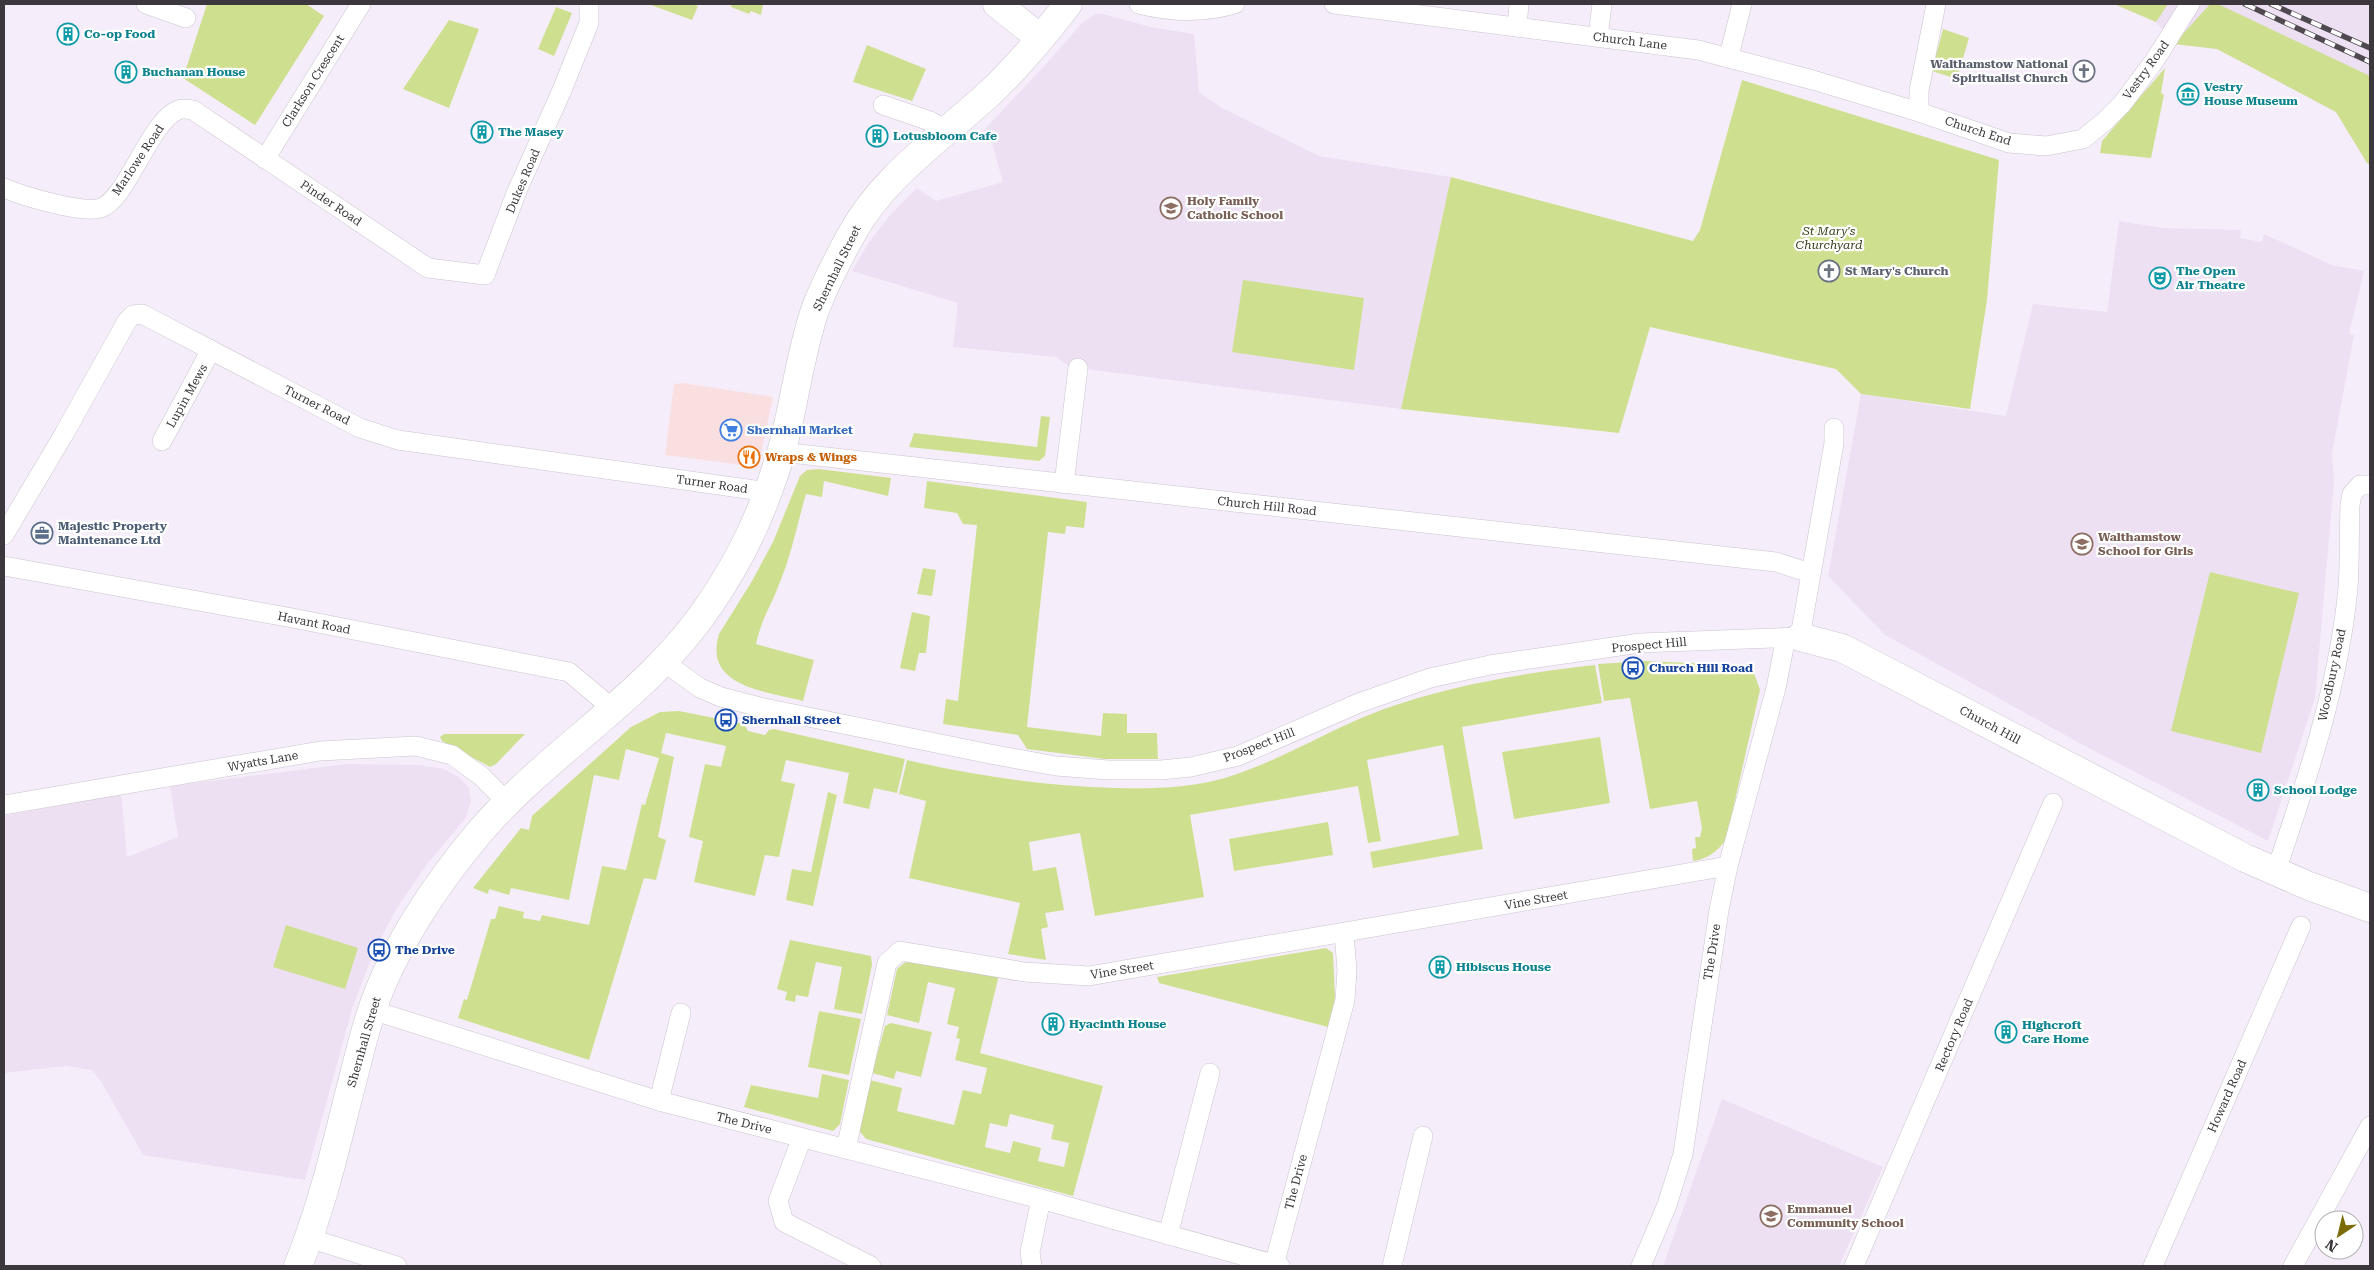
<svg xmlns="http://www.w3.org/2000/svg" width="2374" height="1270" viewBox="0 0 2374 1270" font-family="'Roboto Serif',serif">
  <rect width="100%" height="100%" fill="#f6edfa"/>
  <path fill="#fadfe1" d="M 683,383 L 773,397 L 758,467 L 665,455 L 674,384 Z"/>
  <g fill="#ede0f2">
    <path d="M 2114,4 L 2370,4 L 2370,164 L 2367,163 L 2336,112 L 2217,49 L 2174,44 L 2156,22 Z"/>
    <path d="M 1096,14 L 1103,14 L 1151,27 L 1194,34 L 1199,92 L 1222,108 L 1319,156 L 1451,177 L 1401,409 L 1070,367 L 1056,357 L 953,347 L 958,303 L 852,271 L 869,242 L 890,215 L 917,188 L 936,201 L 1003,182 L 992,143 L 984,130 L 1047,63 L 1083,22 Z"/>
    <path d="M 2119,221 L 2163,228 L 2241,230 L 2240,238 L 2262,242 L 2264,234 L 2332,265 L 2364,271 L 2349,334 L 2354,335 L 2332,453 L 2334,482 L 2315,698 L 2268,841 L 2079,743 L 1885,635 L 1828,576 L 1861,394 L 2006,416 L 2033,304 L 2107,312 Z"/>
    <path d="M 346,764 L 419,765 L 444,769 L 459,777 L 469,788 L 471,802 L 465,819 L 427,864 L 397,908 L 374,951 L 353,1006 L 305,1180 L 143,1155 L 102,1083 L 92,1070 L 66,1066 L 4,1073 L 4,816 L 121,793 L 127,857 L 178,837 L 170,786 Z"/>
    <path d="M 1722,1099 L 1883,1167 L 1839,1266 L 1663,1266 Z"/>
  </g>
  <g fill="#cee090" fill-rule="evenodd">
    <path d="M 207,4 L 306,4 L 324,16 L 255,125 L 183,78 Z"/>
    <path d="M 648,4 L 693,4 L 698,6 L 692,20 Z"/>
    <path d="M 732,4 L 763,4 L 761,15 L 751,11 L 749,14 L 731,7 Z"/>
    <path d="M 2114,4 L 2168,4 L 2156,22 Z"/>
    <path d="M 2210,4 L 2218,4 L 2370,76 L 2370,164 L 2367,163 L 2336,112 L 2217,49 L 2174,44 Z"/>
    <path d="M 556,7 L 572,13 L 554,56 L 538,49 Z"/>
    <path d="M 449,20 L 479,29 L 449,108 L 403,89 Z"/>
    <path d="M 1943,29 L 1969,38 L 1957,79 L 1932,71 Z"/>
    <path d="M 867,45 L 926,69 L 912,101 L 853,82 Z"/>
    <path d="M 2165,68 L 2161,93 L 2164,95 L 2151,158 L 2100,153 L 2102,141 Z"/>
    <path d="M 1742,80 L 1999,160 L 1987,300 L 1970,409 L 1861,394 L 1836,369 L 1650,327 L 1619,433 L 1401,409 L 1451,177 L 1693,241 L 1700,230 Z"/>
    <path d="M 1243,280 L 1364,298 L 1354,370 L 1232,352 Z"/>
    <path d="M 1041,416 L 1050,417 L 1045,456 L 1039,461 L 909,447 L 914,433 L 1037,447 Z"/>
    <path d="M 819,469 L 891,478 L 888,496 L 824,481 L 822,497 L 806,494 C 797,525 791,557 778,587 C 770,608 761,620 756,644 L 814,660 L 803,701 C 766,691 703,687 719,634 L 752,581 L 773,542 L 800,476 L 807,470 Z"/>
    <path d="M 927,481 L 1087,502 L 1084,528 L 1066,526 L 1065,534 L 1048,532 L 1027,727 L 1101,736 L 1103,713 L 1127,714 L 1127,733 L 1157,733 L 1158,759 L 1104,759 L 1027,749 L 1018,735 L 943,724 L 946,699 L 958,701 L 977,525 L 963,524 L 957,513 L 924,508 Z"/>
    <path d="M 923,568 L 936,570 L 932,596 L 917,594 Z"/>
    <path d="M 2210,572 L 2299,593 L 2261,753 L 2171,731 Z"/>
    <path d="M 912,612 L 930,616 L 926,653 L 919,653 L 915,671 L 900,668 Z"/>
    <path d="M 1646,661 L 1734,665 L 1754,673 L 1760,690 L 1726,840 C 1717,851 1708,859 1693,861 L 1692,849 L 1696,848 L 1695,837 L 1700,837 L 1702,828 L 1697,801 L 1650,809 L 1630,698 L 1604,701 L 1598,664 Z"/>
    <path d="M 1595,665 L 1602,703 L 1462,727 L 1483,849 L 1373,868 L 1370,852 L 1459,835 L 1443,745 L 1367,760 L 1381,841 L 1368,843 L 1358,786 L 1190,815 L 1204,897 L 1095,916 L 1080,833 L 1029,842 L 1033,871 L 1056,867 L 1064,910 L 1045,913 L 1048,927 L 1041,929 L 1046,960 L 1008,954 L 1020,903 L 909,878 L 926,801 L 899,794 L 907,760 C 976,776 1045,786 1116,788 C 1152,789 1190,788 1225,778 C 1280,761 1330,729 1384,709 C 1452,685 1524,673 1595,665 Z"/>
    <path d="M 679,711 L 744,724 L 748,731 L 765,735 L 769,730 L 774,729 L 905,759 L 897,793 L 874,788 L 869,809 L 843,803 L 849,773 L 786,760 L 781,781 L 795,784 L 779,857 L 765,855 L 755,896 L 694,882 L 703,841 L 689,837 L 705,764 L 721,767 L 726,746 L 666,733 L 661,753 L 674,757 L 658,837 L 666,840 L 656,880 L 644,878 L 589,1060 L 458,1018 L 464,999 L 467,1000 L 491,919 L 495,919 L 499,906 L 524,912 L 523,918 L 540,921 L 542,915 L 589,925 L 602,866 L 626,870 L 642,804 L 645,805 L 659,758 L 626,749 L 619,780 L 594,775 L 569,900 L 511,888 L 509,895 L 489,889 L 488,894 L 473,888 L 521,828 L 529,830 L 532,816 L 631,727 L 660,712 Z"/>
    <path d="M 444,734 L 525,734 L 496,764 L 490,767 L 442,741 L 440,737 Z"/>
    <path d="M 1600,737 L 1610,803 L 1514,819 L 1502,752 Z"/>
    <path d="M 828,792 L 837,795 L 813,906 L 786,900 L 792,869 L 811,872 Z"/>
    <path d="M 1328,822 L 1333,855 L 1234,871 L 1229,839 Z"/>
    <path d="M 286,925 L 358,948 L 345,989 L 273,967 Z"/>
    <path d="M 790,940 L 871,956 L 872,965 L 862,1014 L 834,1009 L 842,967 L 816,962 L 808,997 L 796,995 L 795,1002 L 785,1000 L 787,992 L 777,989 Z"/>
    <path d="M 1326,948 L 1333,953 L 1335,998 L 1328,1027 L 1159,983 L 1157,977 Z"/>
    <path d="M 916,960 L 999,975 L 980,1053 L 1103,1086 L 1073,1196 L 866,1139 L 857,1128 L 870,1080 L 902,1088 L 897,1111 L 954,1125 L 963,1090 L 981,1094 L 987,1068 L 955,1060 L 960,1039 L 956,1038 L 959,1027 L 947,1024 L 955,988 L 928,982 L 919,1023 L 887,1015 L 897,969 L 904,963 ZM 1010,1114 L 1054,1125 L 1051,1139 L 1069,1143 L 1064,1167 L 1038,1161 L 1041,1148 L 1013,1141 L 1010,1153 L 985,1147 L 990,1123 L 1007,1127 Z"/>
    <path d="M 819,1011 L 861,1019 L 849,1075 L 808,1067 Z"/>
    <path d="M 891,1023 L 932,1032 L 921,1077 L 896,1071 L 894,1079 L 872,1073 L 885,1026 Z"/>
    <path d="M 822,1074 L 849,1080 L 840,1124 L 833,1131 L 744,1107 L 751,1085 L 818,1098 Z"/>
  </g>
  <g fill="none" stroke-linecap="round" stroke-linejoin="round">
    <g stroke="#ccc3cf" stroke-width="20">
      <g id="street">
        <path d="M 146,4 L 186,18"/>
        <path d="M 1139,4 C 1170,12 1204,13 1235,4"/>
        <path d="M 1334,4 L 1698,50 L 1813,80 L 1919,112 L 2009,143 L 2046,146 L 2083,139 L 2104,122 L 2122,104 L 2155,60 L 2190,4"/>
        <path d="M 1517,27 L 1519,4"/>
        <path d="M 1598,37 L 1602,4"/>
        <path d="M 1729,56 L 1742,4"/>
        <path d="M 883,105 L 930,121 L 946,130"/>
        <path d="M 1919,112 L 1919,91 L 1936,4"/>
        <path d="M 265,159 L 361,4"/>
        <path d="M 4,188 C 23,196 82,214 101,208 C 127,199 150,121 178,110 C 183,108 188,109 193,110 L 428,268 L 485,275 L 517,191 L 562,90 L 589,23 L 589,4"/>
        <path d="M 162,441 L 211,350"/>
        <path d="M 781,452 L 1776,562 L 1810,573"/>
        <path d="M 1064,484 L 1078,368"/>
        <path d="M 4,535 L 64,434 L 127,321 L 133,315 L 142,314 L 360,428 L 398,440 L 768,492"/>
        <path d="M 4,566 L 287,617 L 569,672 L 612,708"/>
        <path d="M 664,662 L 700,688 L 721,697 L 764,708 L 990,754 L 1056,766 L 1108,770 L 1161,770 L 1191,767 L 1238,756 L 1359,703 L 1430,678 L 1490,665 L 1640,643 L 1800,637 L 1834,443 L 1834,428"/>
        <path d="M 4,805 L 320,751 L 416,746 L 452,755 L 481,776 L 507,802"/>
        <path d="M 2276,871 C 2307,780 2339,685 2348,588 C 2350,561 2349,532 2350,505 L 2352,494 L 2360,485 L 2370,485"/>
        <path d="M 372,1010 L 659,1101 L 1041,1199 L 1280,1266"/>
        <path d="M 659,1101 L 681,1013"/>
        <path d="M 802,1138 L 778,1201 L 784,1222 L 871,1266"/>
        <path d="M 846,1149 L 887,963 L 900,951 L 1024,972 L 1089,976 L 1728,866"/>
        <path d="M 1168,1235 L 1210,1073"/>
        <path d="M 309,1238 L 397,1266"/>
        <path d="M 1274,1265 L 1345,1000 L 1347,970 L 1344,933"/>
        <path d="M 1032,1266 L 1030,1252 L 1041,1199"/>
        <path d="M 1392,1266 L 1423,1136"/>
        <path d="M 1641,1266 L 1667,1205 L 1683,1154 L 1719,910 L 1728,866 L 1776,688 L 1786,637"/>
        <path d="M 1854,1266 L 2053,803"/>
        <path d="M 2153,1266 L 2301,926"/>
        <path d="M 2293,1266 L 2370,1126"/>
      </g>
    </g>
    <g stroke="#ccc3cf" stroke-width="29">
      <g id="secondary">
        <path d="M 997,4 L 1040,38"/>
        <path d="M 1800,637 L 1842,648 L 2245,858 L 2309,886 L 2370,908"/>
        <path d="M 298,1266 C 320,1212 334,1155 348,1098 C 356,1069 362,1039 372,1010 C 393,948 436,884 478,834 C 548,751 649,696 710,604 C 743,556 764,509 781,453 C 794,407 799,359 814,313 C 823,287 837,261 850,237 C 883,175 943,137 993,90 C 1020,64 1045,34 1068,4"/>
      </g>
    </g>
    <use href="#street" stroke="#fff" stroke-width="19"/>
    <use href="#secondary" stroke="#fff" stroke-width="28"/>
    <g stroke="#4f4a50" stroke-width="5.5">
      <g id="rail">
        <path d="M 2245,4 L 2370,62"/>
        <path d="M 2271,4 L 2370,48"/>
      </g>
    </g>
    <use href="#rail" stroke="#fff" stroke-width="4" stroke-dasharray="11" stroke-linecap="butt"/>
  </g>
  <defs>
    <g id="building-ring" transform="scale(1.125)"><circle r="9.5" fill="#fff" stroke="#0f9aa8" stroke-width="1.5"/><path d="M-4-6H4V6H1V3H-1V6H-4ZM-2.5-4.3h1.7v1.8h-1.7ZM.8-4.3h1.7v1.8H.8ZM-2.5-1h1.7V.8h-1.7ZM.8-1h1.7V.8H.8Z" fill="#0f9aa8"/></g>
    <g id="church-ring" transform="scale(1.125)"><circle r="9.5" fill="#fff" stroke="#6b7280" stroke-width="1.5"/><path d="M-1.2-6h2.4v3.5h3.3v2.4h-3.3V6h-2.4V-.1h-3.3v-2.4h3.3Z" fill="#6b7280"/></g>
    <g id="museum-ring" transform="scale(1.125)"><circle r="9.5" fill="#fff" stroke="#0f9aa8" stroke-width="1.5"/><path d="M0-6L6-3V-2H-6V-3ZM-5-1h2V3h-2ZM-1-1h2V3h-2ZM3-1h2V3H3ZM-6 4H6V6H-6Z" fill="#0f9aa8"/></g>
    <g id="school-ring" transform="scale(1.125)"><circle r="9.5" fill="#fff" stroke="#8d6e63" stroke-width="1.5"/><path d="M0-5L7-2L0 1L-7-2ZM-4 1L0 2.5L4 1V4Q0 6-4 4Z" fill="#8d6e63"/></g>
    <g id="theatre-ring" transform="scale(1.125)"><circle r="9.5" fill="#fff" stroke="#0f9aa8" stroke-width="1.5"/><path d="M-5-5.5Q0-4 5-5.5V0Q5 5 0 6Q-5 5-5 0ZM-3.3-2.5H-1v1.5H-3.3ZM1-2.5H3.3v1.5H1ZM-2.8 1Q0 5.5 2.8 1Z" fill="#0f9aa8"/></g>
    <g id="supermarket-ring" transform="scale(1.125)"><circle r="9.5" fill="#fff" stroke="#3f7fe0" stroke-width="1.5"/><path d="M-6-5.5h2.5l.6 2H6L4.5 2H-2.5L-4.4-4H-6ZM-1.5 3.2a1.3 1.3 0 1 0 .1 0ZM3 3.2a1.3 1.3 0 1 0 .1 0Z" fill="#3f7fe0"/></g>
    <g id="restaurant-ring" transform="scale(1.125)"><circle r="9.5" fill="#fff" stroke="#e8710a" stroke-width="1.5"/><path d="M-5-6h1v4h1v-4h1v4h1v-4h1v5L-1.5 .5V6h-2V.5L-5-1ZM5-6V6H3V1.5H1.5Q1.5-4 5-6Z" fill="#e8710a"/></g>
    <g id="office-ring" transform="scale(1.125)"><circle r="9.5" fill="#fff" stroke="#5c6f8a" stroke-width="1.5"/><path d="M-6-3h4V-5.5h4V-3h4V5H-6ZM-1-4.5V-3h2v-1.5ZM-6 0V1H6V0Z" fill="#5c6f8a"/></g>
    <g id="bus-ring" transform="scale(1.125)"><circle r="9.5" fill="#fff" stroke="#1a4fb4" stroke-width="1.5"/><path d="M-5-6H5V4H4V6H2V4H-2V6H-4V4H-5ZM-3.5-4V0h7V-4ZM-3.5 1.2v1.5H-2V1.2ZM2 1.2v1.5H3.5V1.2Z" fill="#1a4fb4"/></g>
  </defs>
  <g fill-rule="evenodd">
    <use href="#building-ring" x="68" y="34"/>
    <use href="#church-ring" x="2084" y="71"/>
    <use href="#building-ring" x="126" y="72"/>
    <use href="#museum-ring" x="2188" y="94"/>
    <use href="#building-ring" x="482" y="132"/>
    <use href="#building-ring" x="877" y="136"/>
    <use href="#school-ring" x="1171" y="208"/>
    <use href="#church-ring" x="1829" y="271"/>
    <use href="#theatre-ring" x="2160" y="278"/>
    <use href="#supermarket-ring" x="731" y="430"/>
    <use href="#restaurant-ring" x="749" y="457"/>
    <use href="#office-ring" x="42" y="533"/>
    <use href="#school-ring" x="2082" y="544"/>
    <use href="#bus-ring" x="1633" y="668"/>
    <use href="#bus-ring" x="726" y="720"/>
    <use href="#building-ring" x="2258" y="790"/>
    <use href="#bus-ring" x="379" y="950"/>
    <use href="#building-ring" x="1440" y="967"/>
    <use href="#building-ring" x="1053" y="1024"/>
    <use href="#building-ring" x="2006" y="1032"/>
    <use href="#school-ring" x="1771" y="1216"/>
  </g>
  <g text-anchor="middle" stroke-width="4.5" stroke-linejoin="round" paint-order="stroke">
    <g font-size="12" font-weight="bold" fill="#0d838f" stroke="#fff" text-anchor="start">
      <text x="84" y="38">Co-op Food</text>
      <text x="142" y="76">Buchanan House</text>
      <text x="2204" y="91">Vestry<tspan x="2204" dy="14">House Museum</tspan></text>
      <text x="498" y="136">The Masey</text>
      <text x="893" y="140">Lotusbloom Cafe</text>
      <text x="2176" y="275">The Open<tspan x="2176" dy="14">Air Theatre</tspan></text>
      <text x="2274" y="794">School Lodge</text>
      <text x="1456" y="971">Hibiscus House</text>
      <text x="1069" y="1028">Hyacinth House</text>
      <text x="2022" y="1029">Highcroft<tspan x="2022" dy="14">Care Home</tspan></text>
    </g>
    <g font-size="12" fill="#3b373c" stroke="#fff">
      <text transform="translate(1630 41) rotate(7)" y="4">Church Lane</text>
      <text transform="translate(2146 70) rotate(-54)" y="4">Vestry Road</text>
      <text transform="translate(313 81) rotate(-58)" y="4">Clarkson Crescent</text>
      <text transform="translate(1978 131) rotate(18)" y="4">Church End</text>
      <text transform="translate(138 160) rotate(-56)" y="4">Marlowe Road</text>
      <text transform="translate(523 181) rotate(-67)" y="4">Dukes Road</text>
      <text transform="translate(331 203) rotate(34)" y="4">Pinder Road</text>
      <text transform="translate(837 268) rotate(-64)" y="4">Shernhall Street</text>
      <text transform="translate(187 396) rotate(-61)" y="4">Lupin Mews</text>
      <text transform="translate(317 405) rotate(27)" y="4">Turner Road</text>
      <text transform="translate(712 484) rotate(8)" y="4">Turner Road</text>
      <text transform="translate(1267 506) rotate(6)" y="4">Church Hill Road</text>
      <text transform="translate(314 623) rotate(11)" y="4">Havant Road</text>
      <text transform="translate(1649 645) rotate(-5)" y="4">Prospect Hill</text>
      <text transform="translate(2332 675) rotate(-78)" y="4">Woodbury Road</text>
      <text transform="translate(1990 725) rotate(28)" y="4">Church Hill</text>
      <text transform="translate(1259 745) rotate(-21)" y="4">Prospect Hill</text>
      <text transform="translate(263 761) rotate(-10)" y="4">Wyatts Lane</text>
      <text transform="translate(1536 900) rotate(-10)" y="4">Vine Street</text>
      <text transform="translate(1712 952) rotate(-81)" y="4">The Drive</text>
      <text transform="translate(1122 970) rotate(-9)" y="4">Vine Street</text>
      <text transform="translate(1954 1035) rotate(-67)" y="4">Rectory Road</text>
      <text transform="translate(364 1042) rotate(-74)" y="4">Shernhall Street</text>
      <text transform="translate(2227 1096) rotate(-66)" y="4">Howard Road</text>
      <text transform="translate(744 1123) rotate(14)" y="4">The Drive</text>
      <text transform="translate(1296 1182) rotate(-75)" y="4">The Drive</text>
    </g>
    <g font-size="12" font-weight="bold" fill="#5b616d" stroke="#fff" text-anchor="end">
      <text x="2068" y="68">Walthamstow National<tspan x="2068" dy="14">Spiritualist Church</tspan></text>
      <text x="1845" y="275" text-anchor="start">St Mary's Church</text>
    </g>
    <g font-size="12" font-weight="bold" fill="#785e54" stroke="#fff" text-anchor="start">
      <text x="1187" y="205">Holy Family<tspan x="1187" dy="14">Catholic School</tspan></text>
      <text x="2098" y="541">Walthamstow<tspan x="2098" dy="14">School for Girls</tspan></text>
      <text x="1787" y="1213">Emmanuel<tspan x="1787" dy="14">Community School</tspan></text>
    </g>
    <g font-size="12" font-style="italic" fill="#38401a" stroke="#fff">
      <text x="1829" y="235">St Mary's<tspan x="1829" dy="14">Churchyard</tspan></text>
    </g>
    <g font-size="12" font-weight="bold" fill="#366cbe" stroke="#fff" text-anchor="start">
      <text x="747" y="434">Shernhall Market</text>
    </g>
    <g font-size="12" font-weight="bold" fill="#c56008" stroke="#fff" text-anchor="start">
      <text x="765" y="461">Wraps &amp; Wings</text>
    </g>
    <g font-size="12" font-weight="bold" fill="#4e5e75" stroke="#fff" text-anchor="start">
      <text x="58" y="530">Majestic Property<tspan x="58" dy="14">Maintenance Ltd</tspan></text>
    </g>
    <g font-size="12" font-weight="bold" fill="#164399" stroke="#fff" text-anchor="start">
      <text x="1649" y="672">Church Hill Road</text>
      <text x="742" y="724">Shernhall Street</text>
      <text x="395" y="954">The Drive</text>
    </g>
  </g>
  <rect width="2374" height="1270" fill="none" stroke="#3b373c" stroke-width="10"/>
  <g transform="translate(2339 1235) rotate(215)"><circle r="24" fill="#ffffff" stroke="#b1afb1"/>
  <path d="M0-4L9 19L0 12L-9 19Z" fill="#7d6c05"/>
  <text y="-8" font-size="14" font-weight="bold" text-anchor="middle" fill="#3b373c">N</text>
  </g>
</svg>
